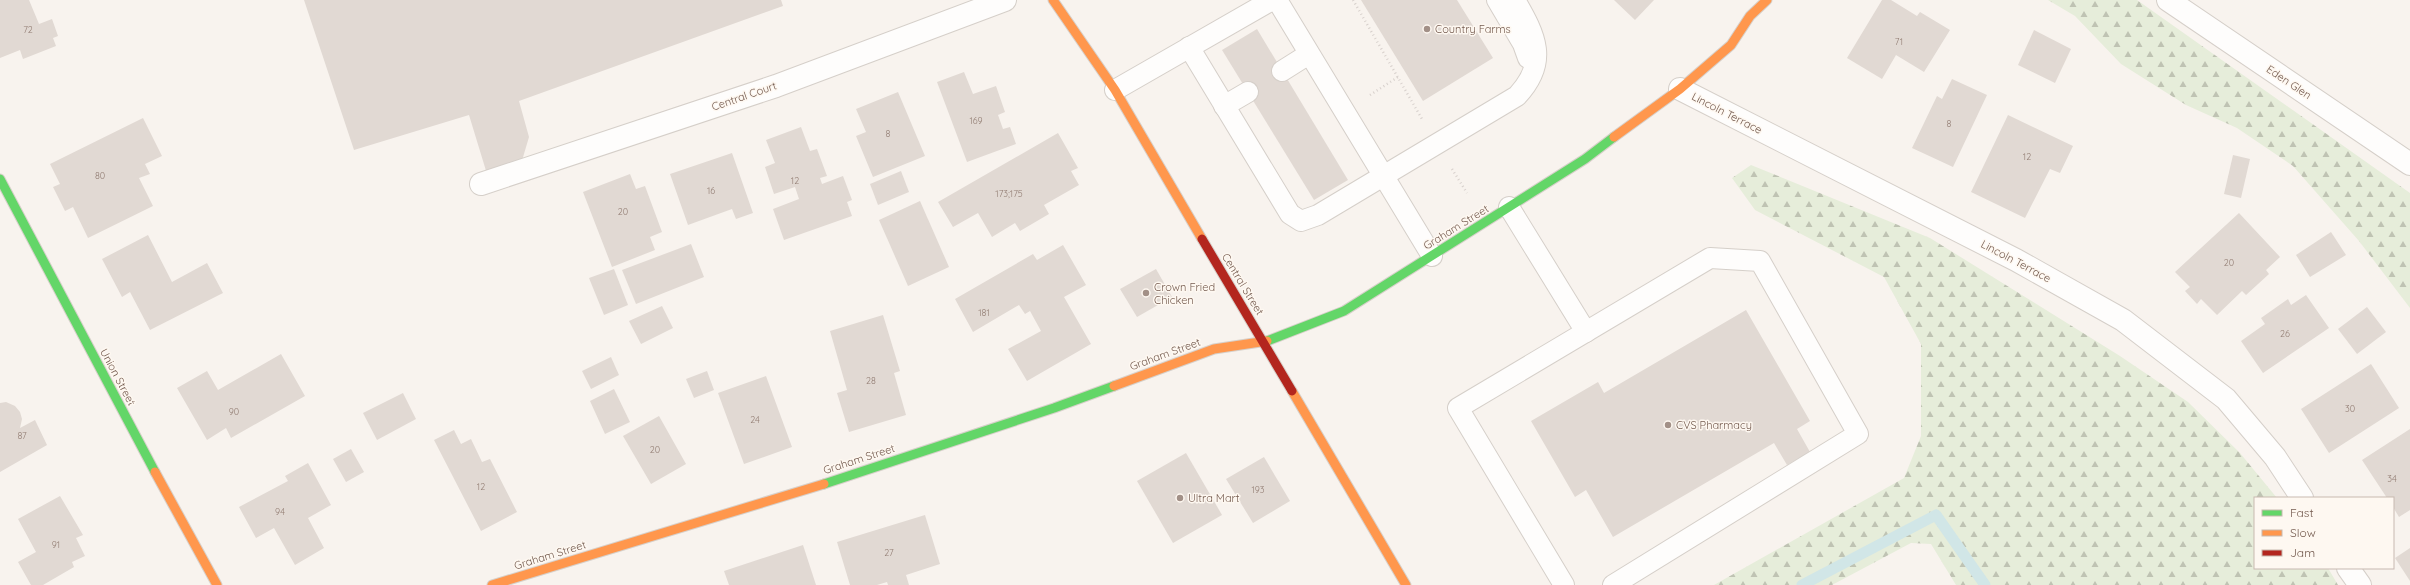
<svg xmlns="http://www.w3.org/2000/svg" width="2410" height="585" viewBox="0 0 2410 585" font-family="Quicksand,sans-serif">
  <defs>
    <pattern id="forest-firs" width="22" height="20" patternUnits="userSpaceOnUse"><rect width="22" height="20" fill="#e6edda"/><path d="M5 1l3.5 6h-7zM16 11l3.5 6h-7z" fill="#bfc3b3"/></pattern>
  </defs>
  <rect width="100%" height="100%" fill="#f8f3ee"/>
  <g fill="url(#forest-firs)">
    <path d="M 2048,0 L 2137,0 L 2410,193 L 2410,308 L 2359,241 L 2293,166 L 2237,128 L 2186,105 L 2121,64 L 2075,16 Z"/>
    <path d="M 1751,165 L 1930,238 L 2120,356 L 2188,402 L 2240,453 L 2277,498 L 2255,498 L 2255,568 L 2328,568 L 2338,585 L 1956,585 L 1931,544 L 1911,543 L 1832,585 L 1714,585 L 1904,478 L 1921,436 L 1921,344 L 1884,277 L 1755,210 L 1732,178 Z"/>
  </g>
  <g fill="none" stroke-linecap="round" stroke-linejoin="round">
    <path stroke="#d1e6e7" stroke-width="11" d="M 1802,585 L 1936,515 L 1985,585"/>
  </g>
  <g fill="#e1d9d3">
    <path d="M 0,0 L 29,0 L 39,24 L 52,19 L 58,36 L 53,38 L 56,46 L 23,59 L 20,50 L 0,58 Z"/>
    <path d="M 304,0 L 781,0 L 783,6 L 519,101 L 529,137 L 521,164 L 487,174 L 469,115 L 354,150 Z"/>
    <path d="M 1361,0 L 1457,0 L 1493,58 L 1423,101 Z"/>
    <path d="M 1614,0 L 1654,0 L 1635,20 Z"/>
    <path d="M 1882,0 L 1891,0 L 1917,16 L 1920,12 L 1950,30 L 1924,72 L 1896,55 L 1882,79 L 1847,58 Z"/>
    <path d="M 1257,29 L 1348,180 L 1314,200 L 1222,50 Z"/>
    <path d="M 2034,30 L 2071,49 L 2055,83 L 2018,65 Z"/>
    <path d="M 964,72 L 973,94 L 996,86 L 1005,112 L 998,115 L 1003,129 L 1010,127 L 1016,144 L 967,162 L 937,82 Z"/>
    <path d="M 1952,79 L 1987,95 L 1953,167 L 1912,148 L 1937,96 L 1942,99 Z"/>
    <path d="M 898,92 L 925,156 L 873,177 L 856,136 L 866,132 L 856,109 Z"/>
    <path d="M 2008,115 L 2073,146 L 2060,173 L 2050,169 L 2025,218 L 1971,192 Z"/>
    <path d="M 143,118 L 162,156 L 145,164 L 150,174 L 139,178 L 153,206 L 88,238 L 73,207 L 65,211 L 53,187 L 60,184 L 50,164 Z"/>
    <path d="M 801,127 L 810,151 L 817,149 L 827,176 L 820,178 L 822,184 L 843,176 L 852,200 L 847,202 L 852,216 L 784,240 L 773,209 L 799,199 L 795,187 L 774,194 L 765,167 L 775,163 L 766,140 Z"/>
    <path d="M 1058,133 L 1078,168 L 1071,171 L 1079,185 L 1044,205 L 1049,214 L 1020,231 L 1015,223 L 992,237 L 978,213 L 953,227 L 938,202 Z"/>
    <path d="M 732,153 L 753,213 L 736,219 L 732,209 L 688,225 L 670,174 Z"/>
    <path d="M 2233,155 L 2250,159 L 2241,198 L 2224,194 Z"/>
    <path d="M 901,171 L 909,192 L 878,205 L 870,184 Z"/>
    <path d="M 630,174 L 636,189 L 645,186 L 662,232 L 650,237 L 655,250 L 612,267 L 583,192 Z"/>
    <path d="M 920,201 L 949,267 L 908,286 L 879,220 Z"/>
    <path d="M 2239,213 L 2280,257 L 2266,270 L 2269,274 L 2246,295 L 2242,291 L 2217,315 L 2201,299 L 2197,304 L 2185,291 L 2190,287 L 2175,272 Z"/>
    <path d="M 2331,232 L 2346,255 L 2310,277 L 2296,255 Z"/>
    <path d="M 148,235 L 172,282 L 207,263 L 223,293 L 150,330 L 130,292 L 122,297 L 102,259 Z"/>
    <path d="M 691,244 L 704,277 L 636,304 L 622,270 Z"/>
    <path d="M 1063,245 L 1086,285 L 1064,297 L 1091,344 L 1027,381 L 1008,349 L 1041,331 L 1030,311 L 1025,314 L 1019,305 L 973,332 L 955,299 L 1033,254 L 1037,260 Z"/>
    <path d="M 614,269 L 628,305 L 604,315 L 589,278 Z"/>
    <path d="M 1156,269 L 1172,297 L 1137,317 L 1120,289 Z"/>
    <path d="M 2306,295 L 2329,328 L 2263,373 L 2241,341 L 2265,324 L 2261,318 L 2288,299 L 2291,305 Z"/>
    <path d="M 662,306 L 673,328 L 641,344 L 629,321 Z"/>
    <path d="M 2367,307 L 2386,332 L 2357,354 L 2338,329 Z"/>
    <path d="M 1746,310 L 1810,421 L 1797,429 L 1810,452 L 1787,465 L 1774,443 L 1613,537 L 1586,490 L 1575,497 L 1531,421 L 1598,382 L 1604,393 Z"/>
    <path d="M 883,315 L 900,371 L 894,373 L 906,415 L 849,432 L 837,393 L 847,390 L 830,331 Z"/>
    <path d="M 281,354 L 305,396 L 231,438 L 226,428 L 207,440 L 177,388 L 207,371 L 218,390 Z"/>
    <path d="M 611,357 L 619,375 L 591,389 L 582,371 Z"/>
    <path d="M 2371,364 L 2399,408 L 2329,453 L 2301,409 Z"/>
    <path d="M 707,371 L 714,390 L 694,398 L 686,379 Z"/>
    <path d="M 766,376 L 792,447 L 744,464 L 718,393 Z"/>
    <path d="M 614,389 L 630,422 L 605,434 L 590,401 Z"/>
    <path d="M 403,393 L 416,419 L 377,440 L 363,413 Z"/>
    <path d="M 6,402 L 15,406 L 20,412 L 22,419 L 20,428 L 35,420 L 47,445 L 0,472 L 0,403 Z"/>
    <path d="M 659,416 L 686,464 L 651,484 L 623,436 Z"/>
    <path d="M 2410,429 L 2410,510 L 2399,517 L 2393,507 L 2393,498 L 2387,498 L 2362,460 Z"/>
    <path d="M 454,430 L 461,444 L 471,439 L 482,462 L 490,459 L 517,512 L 481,531 L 434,440 Z"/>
    <path d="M 351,449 L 364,472 L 346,482 L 333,459 Z"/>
    <path d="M 1186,453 L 1222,515 L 1173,543 L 1137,481 Z"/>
    <path d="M 1264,457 L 1290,501 L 1253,523 L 1226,479 Z"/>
    <path d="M 308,463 L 331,505 L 308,518 L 324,548 L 295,565 L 274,528 L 256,538 L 239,507 L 288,481 L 285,476 Z"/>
    <path d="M 60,496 L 83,535 L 76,538 L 85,556 L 72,562 L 74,567 L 43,585 L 31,585 L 18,562 L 36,552 L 18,519 Z"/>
    <path d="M 925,515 L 940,564 L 906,575 L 909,585 L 888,585 L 887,582 L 877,585 L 850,585 L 837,542 Z"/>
    <path d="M 803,545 L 816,585 L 729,585 L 724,571 Z"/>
    <path d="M 2410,548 L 2410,581 L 2395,558 Z"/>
  </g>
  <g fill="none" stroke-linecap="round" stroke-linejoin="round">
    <g stroke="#d5cfc9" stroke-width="22">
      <g id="lane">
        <path d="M 1277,0 L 1432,256"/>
        <path d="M 1497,0 L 1523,44 L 1528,58"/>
        <path d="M 1189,47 L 1290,214 L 1301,221 L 1318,215 L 1517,96 C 1549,62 1536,36 1515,0"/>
        <path d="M 1282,71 L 1309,54"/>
        <path d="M 1115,90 L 1272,0"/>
        <path d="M 1224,106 L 1248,92"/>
        <path d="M 1509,207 L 1586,332"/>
        <path d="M 1564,585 L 1458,408 L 1710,258 L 1760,261 L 1858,434 L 1613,585"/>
      </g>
    </g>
    <g stroke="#d5cfc9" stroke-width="24">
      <g id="street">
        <path d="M 2168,0 L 2410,164"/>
        <path d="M 1680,89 L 2016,260 L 2123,320 L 2226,399 L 2275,457 L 2302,498"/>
        <path d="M 481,184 L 776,86 L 1005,0"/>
        <path d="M 2348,568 L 2360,585"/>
      </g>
    </g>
    <g stroke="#d7d0ca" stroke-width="11">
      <g id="fast">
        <path d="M 0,179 L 155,472"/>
        <path d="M 1267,341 L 1344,311 L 1585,159 L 1614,137"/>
        <path d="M 824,484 L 1054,408 L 1114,386"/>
      </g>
    </g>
    <g stroke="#d7d0ca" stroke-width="11">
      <g id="slow">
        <path d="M 1053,0 L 1115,90 L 1202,239"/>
        <path d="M 1614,137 L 1680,89 L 1731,45 L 1750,16 L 1767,0"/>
        <path d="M 1114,386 L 1214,349 L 1267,341"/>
        <path d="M 1292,391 L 1406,585"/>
        <path d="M 155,472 L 217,585"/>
        <path d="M 492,585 L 824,484"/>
      </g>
    </g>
    <g stroke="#d7d0ca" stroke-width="11">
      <path id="jam" d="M 1202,239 L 1292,391"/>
    </g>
    <g stroke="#d8d1cd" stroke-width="2.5" stroke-dasharray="1 3" stroke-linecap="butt">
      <path d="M 1353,0 L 1422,119"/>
      <path d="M 1370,95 L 1398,77"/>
      <path d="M 1452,169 L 1467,193"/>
    </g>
    <use href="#lane" stroke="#fefdfc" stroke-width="20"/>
    <use href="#street" stroke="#fefdfc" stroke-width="22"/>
    <use href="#fast" stroke="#63d668" stroke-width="9"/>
    <use href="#slow" stroke="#ff974d" stroke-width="9"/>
    <use href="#jam" stroke="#b3261e" stroke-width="9"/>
  </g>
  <g fill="#a29087" stroke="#fef8f1" stroke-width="1.5">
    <circle cx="1427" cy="29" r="4"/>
    <circle cx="1146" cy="293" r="4"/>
    <circle cx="1668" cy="425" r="4"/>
    <circle cx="1180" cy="498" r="4"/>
  </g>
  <g text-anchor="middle" stroke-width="3" stroke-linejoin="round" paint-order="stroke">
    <g font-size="9" fill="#927d73">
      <text x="28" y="33">72</text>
      <text x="1899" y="45">71</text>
      <text x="976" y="124">169</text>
      <text x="1949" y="127">8</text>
      <text x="888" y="137">8</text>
      <text x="2027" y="160">12</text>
      <text x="100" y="179">80</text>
      <text x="795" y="184">12</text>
      <text x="711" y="194">16</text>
      <text x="1009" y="197">173;175</text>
      <text x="623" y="215">20</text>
      <text x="2229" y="266">20</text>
      <text x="984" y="316">181</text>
      <text x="2285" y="337">26</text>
      <text x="871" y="384">28</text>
      <text x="2350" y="412">30</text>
      <text x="234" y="415">90</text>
      <text x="755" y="423">24</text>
      <text x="22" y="439">87</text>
      <text x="655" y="453">20</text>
      <text x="2392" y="482">34</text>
      <text x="481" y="490">12</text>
      <text x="1258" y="493">193</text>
      <text x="280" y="515">94</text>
      <text x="56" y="548">91</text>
      <text x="889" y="556">27</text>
    </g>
    <g font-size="11" fill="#745b4f" stroke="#fef8f1" text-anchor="start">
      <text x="1435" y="33">Country Farms</text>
      <text x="1154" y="291">Crown Fried<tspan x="1154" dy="13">Chicken</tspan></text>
      <text x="1676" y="429">CVS Pharmacy</text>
      <text x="1188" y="502">Ultra Mart</text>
    </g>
    <g font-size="11" fill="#745b4f" stroke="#fef8f1">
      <text transform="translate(2289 82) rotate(34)" y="4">Eden Glen</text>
      <text transform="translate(744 96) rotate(-19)" y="4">Central Court</text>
      <text transform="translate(1727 113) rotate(27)" y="4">Lincoln Terrace</text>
      <text transform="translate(1456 227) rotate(-32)" y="4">Graham Street</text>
      <text transform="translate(2016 261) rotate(28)" y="4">Lincoln Terrace</text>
      <text transform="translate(1243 284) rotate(59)" y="4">Central Street</text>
      <text transform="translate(1165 354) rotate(-20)" y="4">Graham Street</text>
      <text transform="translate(118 377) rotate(62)" y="4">Union Street</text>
      <text transform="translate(859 459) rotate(-18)" y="4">Graham Street</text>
      <text transform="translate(550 555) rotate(-17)" y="4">Graham Street</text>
    </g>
  </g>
  <rect x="2254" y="497" width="140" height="72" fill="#fef8f1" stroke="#c7b9b0"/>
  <rect x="2262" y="510" width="20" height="6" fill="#63d668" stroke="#c7b9b0"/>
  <text x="2290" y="517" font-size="12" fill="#745b4f">Fast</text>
  <rect x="2262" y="530" width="20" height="6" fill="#ff974d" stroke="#c7b9b0"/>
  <text x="2290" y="537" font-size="12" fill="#745b4f">Slow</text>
  <rect x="2262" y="550" width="20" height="6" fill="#b3261e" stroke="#c7b9b0"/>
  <text x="2290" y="557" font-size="12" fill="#745b4f">Jam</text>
</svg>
